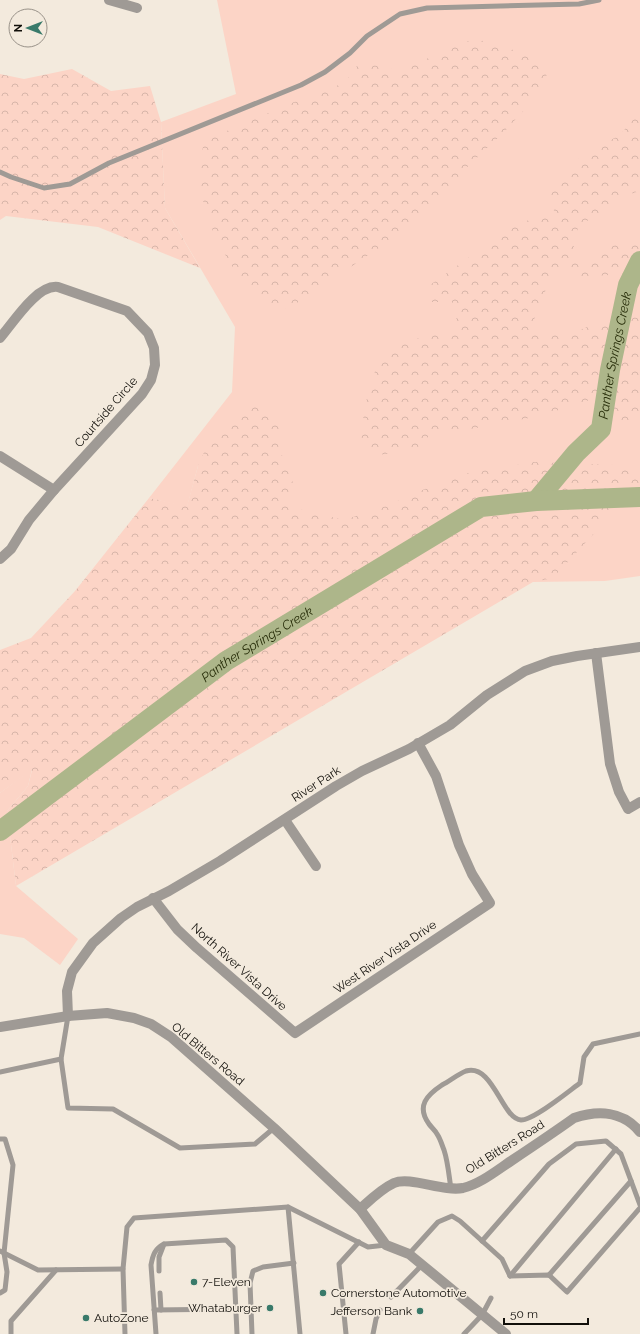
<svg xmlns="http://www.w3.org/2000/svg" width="640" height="1334" viewBox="0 0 640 1334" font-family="Raleway,sans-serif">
  <defs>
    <pattern id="forest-crowns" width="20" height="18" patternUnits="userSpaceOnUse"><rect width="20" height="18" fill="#fcd4c6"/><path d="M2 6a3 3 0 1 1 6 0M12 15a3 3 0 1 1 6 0" fill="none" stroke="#d7b5a9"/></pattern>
  </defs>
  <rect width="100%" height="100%" fill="#f3eadd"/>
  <g fill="#fcd4c6">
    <path d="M 217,0 L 640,0 L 640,576 L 605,581 L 533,582 L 292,550 L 198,466 L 187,507 L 149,498 L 232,392 L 235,327 L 165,208 L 161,122 L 236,94 Z"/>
    <path d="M 32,769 L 28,786 L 7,811 L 16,886 L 78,939 L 60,965 L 24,938 L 0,934 L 0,793 Z"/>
  </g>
  <g fill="url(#forest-crowns)">
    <path d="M 476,39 L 534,56 L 549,69 L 539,94 L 503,133 L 462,172 L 441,200 L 379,248 L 288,309 L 263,300 L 235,271 L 215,238 L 199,188 L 200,163 L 204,141 L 289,104 L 344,83 L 360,62 L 401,71 L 458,44 Z"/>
    <path d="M 72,69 L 111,91 L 150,86 L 161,122 L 165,208 L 200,268 L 98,227 L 6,216 L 0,220 L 0,74 L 24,79 Z"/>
    <path d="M 640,111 L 640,191 L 630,194 L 579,226 L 573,241 L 575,255 L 583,260 L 593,262 L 605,248 L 640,238 L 640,273 L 580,277 L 570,267 L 558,268 L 549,279 L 541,305 L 528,332 L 573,333 L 599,322 L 632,317 L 640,318 L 640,418 L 621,425 L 596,398 L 540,416 L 428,437 L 415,450 L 378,455 L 365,448 L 361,436 L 365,405 L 378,361 L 392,345 L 459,328 L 452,302 L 429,302 L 430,285 L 464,261 L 508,226 L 555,213 L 548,196 L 581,156 L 620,135 Z"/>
    <path d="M 255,396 L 284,428 L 278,445 L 293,483 L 282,505 L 344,520 L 386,506 L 457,475 L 534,462 L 640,466 L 640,496 L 634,494 L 623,502 L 553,578 L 533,582 L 16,886 L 7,811 L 28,786 L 32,770 L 0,793 L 0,650 L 31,638 L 75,591 L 149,498 L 187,506 L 198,466 L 209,441 Z"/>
  </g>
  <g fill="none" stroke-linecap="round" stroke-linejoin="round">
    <g stroke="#adb68a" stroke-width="20">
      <path id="s1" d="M 536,501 L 576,453 L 601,429 L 610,370 L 628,285 L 640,261"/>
      <path id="s2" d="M 0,831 L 226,661 L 481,507 L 536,501 L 640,497"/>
    </g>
    <g stroke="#9f9a95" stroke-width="5">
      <path d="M 0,172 L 11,177 L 44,188 L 70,184 L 109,163 L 301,85 L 325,72 L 350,53 L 367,36 L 400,14 L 427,8 L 579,4 L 599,0"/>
      <path d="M 61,1059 L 68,1108 L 113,1109 L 180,1148 L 255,1144 L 274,1128"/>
      <path d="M 0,1072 L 61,1059 L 68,1016"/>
      <path d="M 0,1139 L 5,1139 L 13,1165 L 4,1253 L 7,1272 L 5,1290 L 0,1293"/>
      <path d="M 451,1189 C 449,1176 448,1162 444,1150 C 442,1145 440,1138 437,1134 C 435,1130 431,1127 429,1124 C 416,1106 427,1095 442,1085 C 450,1081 458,1074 466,1071 C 493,1063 502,1119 521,1120 C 534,1120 569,1091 580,1083 L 584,1057 L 593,1044 L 640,1034"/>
      <path d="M 288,1207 L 300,1334"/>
      <path d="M 482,1241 L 549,1164 L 576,1144 L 606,1141 L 621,1154 L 640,1205"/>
      <path d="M 0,1251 L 38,1270 L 123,1269"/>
      <path d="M 409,1254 L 438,1222 L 452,1216 L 460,1221 L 502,1259 L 510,1276 L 549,1275 L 567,1292 L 640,1208"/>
      <path d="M 159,1271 L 159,1257 L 164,1244"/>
      <path d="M 549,1275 L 631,1181"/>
      <path d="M 510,1276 L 616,1149"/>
      <path d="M 160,1293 L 161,1310"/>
      <path d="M 391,1297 L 422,1265"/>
      <path d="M 154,1310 L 236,1309"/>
      <path d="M 11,1334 L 11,1321 L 56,1270"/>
      <path d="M 125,1334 L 123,1269 L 127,1227 L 134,1218 L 288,1207 L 368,1247 L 386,1245"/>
      <path d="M 156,1334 L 151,1265 C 153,1254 155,1249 164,1244 L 226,1240 L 233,1247 L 237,1334"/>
      <path d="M 252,1334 L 250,1283 L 253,1271 L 263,1267 L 294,1263"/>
      <path d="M 346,1334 L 339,1264 L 359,1242"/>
      <path d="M 373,1334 L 376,1319 L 380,1310"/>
      <path d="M 464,1334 L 482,1315 L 491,1298"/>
    </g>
    <g stroke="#9f9a95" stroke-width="10">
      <path d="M 109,0 L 137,8"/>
      <path d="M 0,338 C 13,323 37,284 58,287 L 127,311 L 148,333 L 154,348 L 155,365 L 151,380 L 142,394 L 54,490 L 0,456"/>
      <path d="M 0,559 L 11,549 L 29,520 L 54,490"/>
      <path d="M 596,653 L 610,764 L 619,792 L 628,809 L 640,802"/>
      <path d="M 285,820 L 316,866"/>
      <path d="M 153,898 L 177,929 L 197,948 L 295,1033 L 490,903 L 472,874 L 459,845 L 436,776 L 418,743"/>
      <path d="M 68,1016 L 67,991 L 72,972 L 93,943 L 121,918 L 137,907 L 169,891 L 220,861 L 336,786 L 362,771 L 409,749 L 450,725 L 487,695 L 525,671 L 552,661 L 577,656 L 640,647"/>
      <path d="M 0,1027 L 68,1016 L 107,1013 L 134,1018 L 151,1024 L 171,1037 L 274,1128 L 360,1209 L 386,1245 L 409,1254 L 506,1334"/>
      <path d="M 360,1209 C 370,1200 381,1189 394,1183 C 410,1176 443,1192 463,1188 C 480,1184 496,1171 511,1161 C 532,1147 553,1133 574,1118 C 598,1110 623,1111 640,1132"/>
    </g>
  </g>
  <g fill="#397a6a" stroke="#f3eadd" stroke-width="1.5">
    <circle cx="194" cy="1282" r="4"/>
    <circle cx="323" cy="1293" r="4"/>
    <circle cx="270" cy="1308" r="4"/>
    <circle cx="420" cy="1311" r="4"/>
    <circle cx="86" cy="1318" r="4"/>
  </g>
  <g text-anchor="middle" stroke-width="3.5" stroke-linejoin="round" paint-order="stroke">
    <g font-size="12" fill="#110f0a" stroke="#f3eadd">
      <text transform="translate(106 412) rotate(-49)" y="4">Courtside Circle</text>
      <text transform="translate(316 784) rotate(-33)" y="4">River Park</text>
      <text transform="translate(385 957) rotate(-34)" y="4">West River Vista Drive</text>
      <text transform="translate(239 967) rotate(42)" y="4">North River Vista Drive</text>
      <text transform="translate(208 1054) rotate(40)" y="4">Old Bitters Road</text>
      <text transform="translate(505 1147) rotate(-32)" y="4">Old Bitters Road</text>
    </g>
    <g font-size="12" fill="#110f0a" stroke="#f3eadd" text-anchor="start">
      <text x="202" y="1286">7-Eleven</text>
      <text x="331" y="1297">Cornerstone Automotive</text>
      <text x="262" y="1312" text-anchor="end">Whataburger</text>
      <text x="412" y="1315" text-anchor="end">Jefferson Bank</text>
      <text x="94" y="1322">AutoZone</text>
    </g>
    <g font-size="13" font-style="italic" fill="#282e0a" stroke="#f3eadd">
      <text dy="5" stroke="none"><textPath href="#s1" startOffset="172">Panther Springs Creek</textPath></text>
      <text dy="5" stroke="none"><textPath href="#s2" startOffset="318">Panther Springs Creek</textPath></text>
    </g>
  </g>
  <g transform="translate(28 28) rotate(270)"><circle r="19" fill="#f3eadd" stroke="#999289"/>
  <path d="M0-3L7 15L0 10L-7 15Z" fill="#397a6a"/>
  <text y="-6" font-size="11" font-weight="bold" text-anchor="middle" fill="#110f0a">N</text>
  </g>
  <path d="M504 1318v6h84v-6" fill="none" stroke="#110f0a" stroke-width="2"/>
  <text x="510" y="1318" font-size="12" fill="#110f0a" stroke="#f3eadd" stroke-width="3" paint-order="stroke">50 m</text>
</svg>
